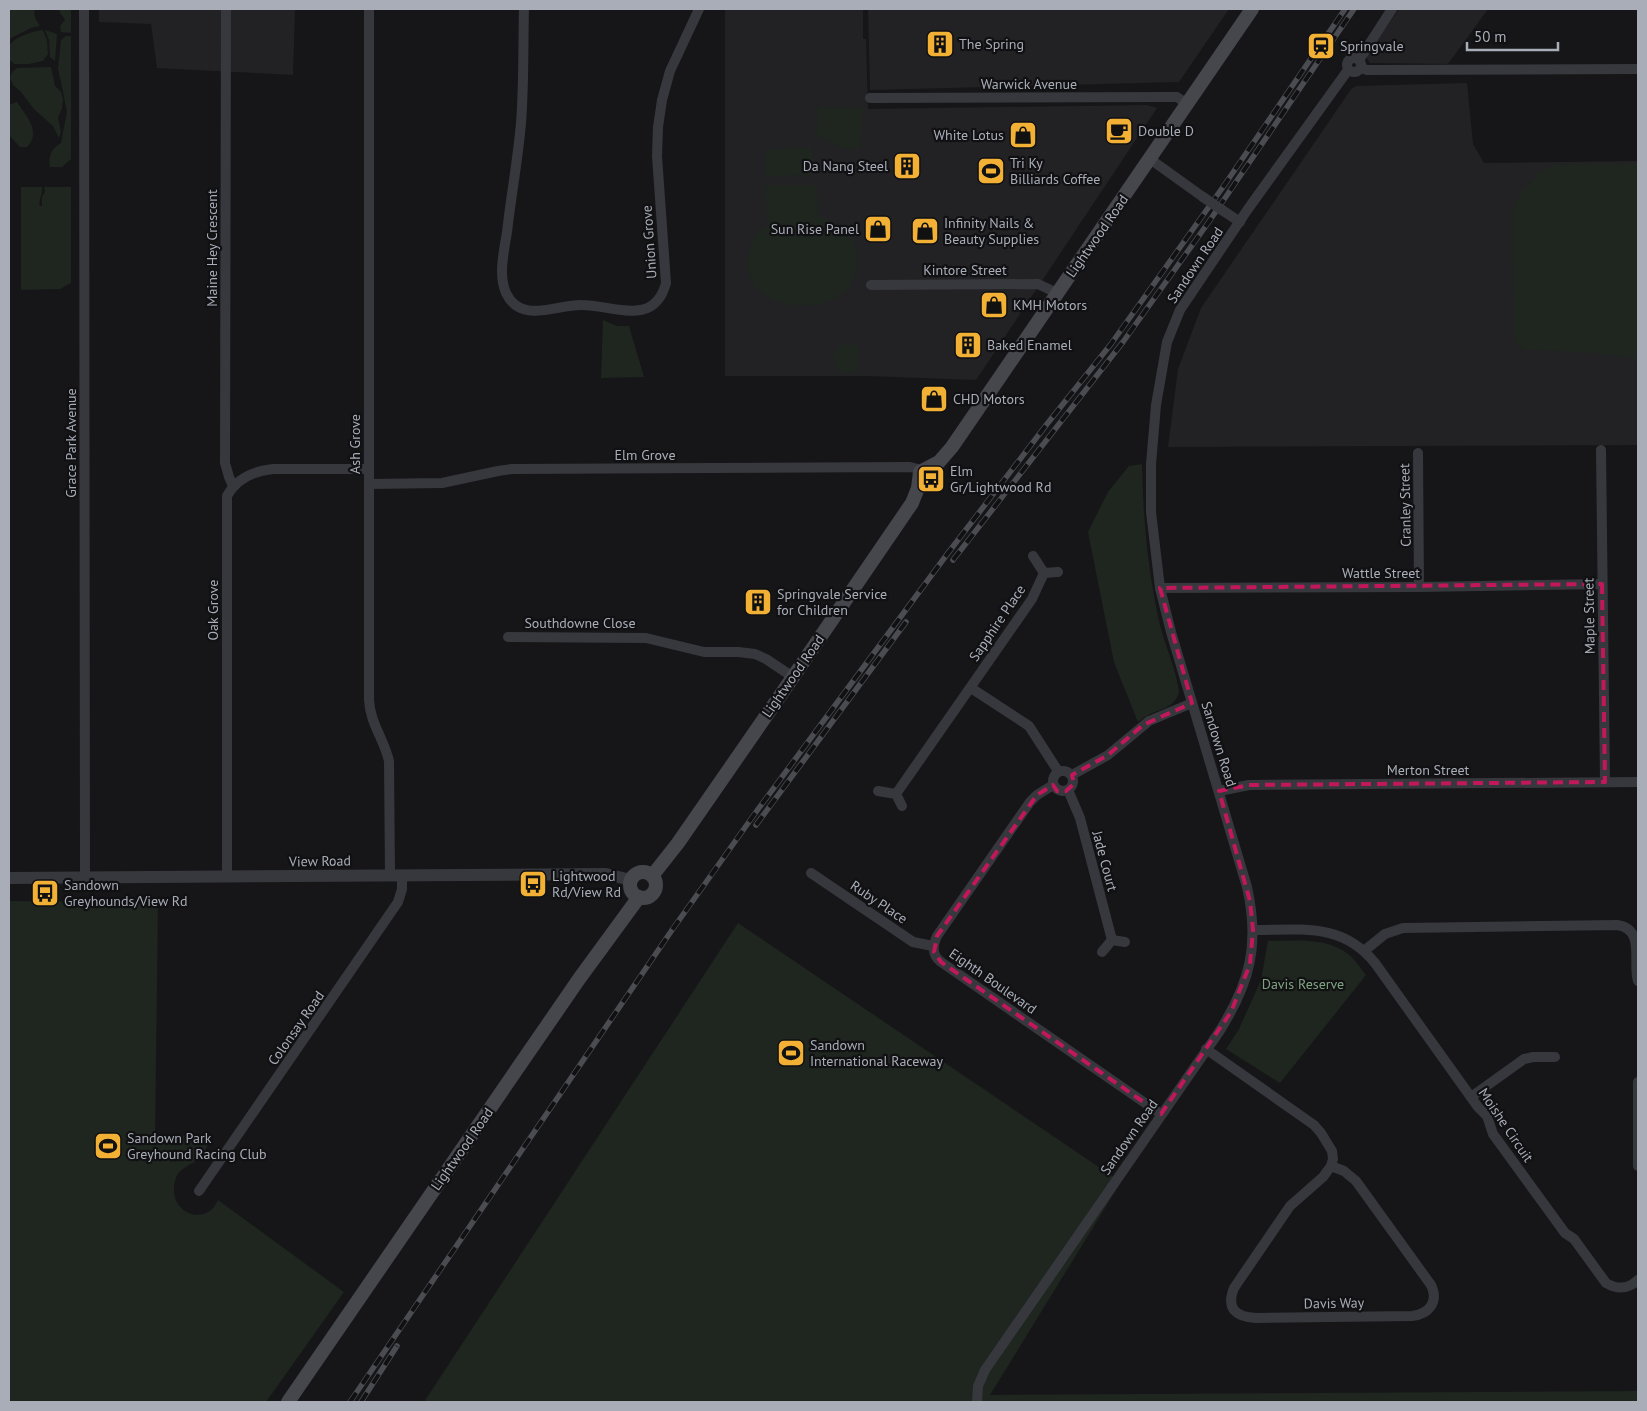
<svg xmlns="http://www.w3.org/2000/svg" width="1647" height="1411" viewBox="0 0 1647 1411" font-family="'PT Sans',sans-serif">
  <rect width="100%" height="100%" fill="#161618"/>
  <g fill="#222225">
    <path d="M 99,9 L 295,9 L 293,75 L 157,68 L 151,24 L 99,22 Z"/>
    <path d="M 725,9 L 863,9 L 863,39 L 866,39 L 868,109 L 1147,105 L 1157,108 L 976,380 L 868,376 L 725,376 Z"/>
    <path d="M 868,9 L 1229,9 L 1179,82 L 870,90 Z"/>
    <path d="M 1399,9 L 1488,9 L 1448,64 L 1370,63 L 1367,59 L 1367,54 Z"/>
    <path d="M 1467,83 L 1473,144 L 1484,163 L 1638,161 L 1638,445 L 1168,447 L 1178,369 L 1201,308 L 1352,88 L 1357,86 Z"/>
  </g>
  <g fill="#1e261f">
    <path d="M 9,9 L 34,9 L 35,18 L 40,26 L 31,28 L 9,39 Z"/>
    <path d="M 59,9 L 71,9 L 71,33 L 61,32 L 60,26 L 65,20 L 62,15 L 61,15 Z"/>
    <path d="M 43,30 L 47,41 L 48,54 L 43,61 L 29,64 L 14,64 L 9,59 C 9,55 8,50 9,46 C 14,37 33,31 43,30 Z"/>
    <path d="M 45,30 L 57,34 L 55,61 L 50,57 L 49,40 Z"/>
    <path d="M 66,36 L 71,36 L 71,159 L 62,167 L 50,167 C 48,156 51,149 61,143 L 67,112 L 58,68 L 61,40 Z"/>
    <path d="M 51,67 L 55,86 L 61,92 L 63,99 L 62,108 L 58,118 L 61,132 L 59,138 L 53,126 L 34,109 L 21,92 L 13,85 L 10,78 L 12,72 L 17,68 Z"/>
    <path d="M 17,102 C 26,116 42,132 27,147 L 20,147 L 9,135 L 9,105 Z"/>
    <path d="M 818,107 L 862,108 L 861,149 L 840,148 L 817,135 Z"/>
    <path d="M 812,148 L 813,175 L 766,176 L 766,149 Z"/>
    <path d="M 1570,164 L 1638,164 L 1638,359 L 1587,352 L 1524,350 L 1515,341 L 1512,212 L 1522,191 L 1540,172 L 1553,165 Z"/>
    <path d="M 817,185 L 818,216 C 837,222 854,232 857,254 C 866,321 748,323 747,261 C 747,246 755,234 767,226 L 766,185 Z"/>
    <path d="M 21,187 L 42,187 C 43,194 38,200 40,206 L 42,206 L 42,197 L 45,192 L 44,187 L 71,187 L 71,283 L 60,289 L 21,290 Z"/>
    <path d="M 603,320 L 617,326 L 629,326 L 644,377 L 601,378 Z"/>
    <path d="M 840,345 L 859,345 L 858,371 L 853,373 L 840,373 L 834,362 L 833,354 Z"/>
    <path d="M 1142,464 C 1143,519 1148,572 1160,625 C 1166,648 1176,669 1179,692 C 1175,708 1160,709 1148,715 C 1144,717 1141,720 1138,722 L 1114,662 L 1088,532 L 1108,492 L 1129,466 Z"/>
    <path d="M 9,901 L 158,902 L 155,1136 L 213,1135 C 209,1142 206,1151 201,1156 C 194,1165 180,1166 176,1178 C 164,1212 206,1229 218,1200 L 344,1292 L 266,1402 L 9,1402 Z"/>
    <path d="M 738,923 L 1121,1182 L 990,1395 L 1638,1391 L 1638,1402 L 424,1402 Z"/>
    <path d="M 1268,941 C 1295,941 1326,937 1348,954 C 1355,959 1360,968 1366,975 L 1280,1083 L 1226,1049 L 1239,1029 L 1261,980 Z"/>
  </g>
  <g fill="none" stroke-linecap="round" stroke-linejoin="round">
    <g stroke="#37383d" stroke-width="10">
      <path d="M 84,9 L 85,876"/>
      <path d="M 226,9 L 225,463 L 229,477 L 233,486"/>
      <path d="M 369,9 L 369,700 C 370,723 384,739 389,761 L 390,876"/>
      <path d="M 524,9 C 523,47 524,85 521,123 C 518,159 511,196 507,232 C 504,251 498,275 506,293 C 521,325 557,304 582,305 C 613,305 654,328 666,283 L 657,156 L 658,127 L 662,100 L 670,71 L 699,9"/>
      <circle cx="1354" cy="65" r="7"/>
      <path d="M 1359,60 L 1392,9"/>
      <path d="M 1361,68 L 1367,70 L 1638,69"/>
      <path d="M 870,98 L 1166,97 L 1177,97 L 1187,104"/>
      <path d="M 1150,159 L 1203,197"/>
      <path d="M 1222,210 L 1240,222"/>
      <path d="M 871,285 L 1038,284 L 1057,293"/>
      <path d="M 1601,450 L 1605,782"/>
      <path d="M 1418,453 L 1419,587"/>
      <path d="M 369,484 L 442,483 L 498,471 L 512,469 L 910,467 L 922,470"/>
      <path d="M 1033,556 L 1044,573 L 1058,572"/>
      <path d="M 1160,588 L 1419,587 L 1602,584"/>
      <path d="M 508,637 L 646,638 L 704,652 L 738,652 L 755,654 L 766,659 L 793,677"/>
      <path d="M 971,688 L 1029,726 L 1058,771"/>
      <circle cx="1063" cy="781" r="10"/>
      <path d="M 1072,775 L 1108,755 L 1149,721 L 1192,703"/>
      <path d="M 1053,785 L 1037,795 L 1030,802 L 937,936 C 932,947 932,955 941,962 L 1161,1114"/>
      <path d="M 1068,790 L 1080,818 L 1112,940"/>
      <path d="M 878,791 L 896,794 L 902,806"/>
      <path d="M 1219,791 L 1249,785 L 1638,782"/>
      <path d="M 896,794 L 1032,599 L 1044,573"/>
      <path d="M 811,873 L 913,942 L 933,946"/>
      <path d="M 227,877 L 227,496 C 237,478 253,471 273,469 L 369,469"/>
      <path d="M 1253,930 C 1301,930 1342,922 1375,963 L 1478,1107 L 1487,1116 L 1493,1134 L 1565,1233 L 1574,1239 L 1606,1283 C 1618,1290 1628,1289 1638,1280"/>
      <path d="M 1364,951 L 1385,934 L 1403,928 L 1617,925 C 1646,929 1632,963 1638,981"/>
      <path d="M 1102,952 L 1112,940 L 1125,942"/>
      <path d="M 1206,1049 L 1314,1125 L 1321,1133 L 1332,1151 L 1333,1159 L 1331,1166 L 1323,1177 L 1290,1206 L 1234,1288 C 1226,1308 1235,1317 1256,1318 L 1412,1316 C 1429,1314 1439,1302 1431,1285 L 1356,1181 L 1344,1171 L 1331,1166"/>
      <path d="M 1638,1082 L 1638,1166"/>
      <path d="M 1471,1097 L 1524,1059 L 1533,1057 L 1555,1057"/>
      <path d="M 199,1191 L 398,902 L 402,889 L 402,876"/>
      <path d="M 977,1402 L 978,1386 L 985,1370 L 1219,1032 C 1250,983 1260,945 1247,887 L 1171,632 L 1160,588 L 1151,512 L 1151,464 L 1156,405 L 1167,342 L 1180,310 L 1248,209 L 1348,70"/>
    </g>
    <path stroke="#37383d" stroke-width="12" d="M 9,878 L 606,874 L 631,880"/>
    <g stroke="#45474d" stroke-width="14">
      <circle cx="643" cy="885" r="13"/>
      <path d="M 652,876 L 678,843 L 793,677 L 912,503 L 918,488 L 920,472 L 939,462 L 952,447 L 1252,9"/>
      <path d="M 288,1402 L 579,979 L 639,897"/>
    </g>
    <g stroke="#4a4c52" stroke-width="5.5">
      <g id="rail">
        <path d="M 953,560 L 1123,342 L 1208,223 L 1354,9"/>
        <path d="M 756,825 L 906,622"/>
        <path d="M 350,1402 L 672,930 L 756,812 L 948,553 L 1047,424 L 1111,344 L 1223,187 L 1345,9"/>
        <path d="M 361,1402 L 397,1346"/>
      </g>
    </g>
    <use href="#rail" stroke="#111113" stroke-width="4" stroke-dasharray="11" stroke-linecap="butt"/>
    <path stroke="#37383d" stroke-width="10" d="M 1203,197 L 1222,210"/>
  </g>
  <path fill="none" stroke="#c2185b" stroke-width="4" stroke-dasharray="10 6" stroke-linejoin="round" d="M 1602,584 L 1605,782 L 1249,785 L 1219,791 L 1250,901 L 1253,930 L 1250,964 L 1231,1012 L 1161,1114 L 941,962 L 934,952 L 937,936 L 1037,795 L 1053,785 L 1057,791 L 1066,791 L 1074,784 L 1072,775 L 1108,755 L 1143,725 L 1192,703 L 1160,588 Z"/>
  <defs>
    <g id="building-square" transform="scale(1.4375)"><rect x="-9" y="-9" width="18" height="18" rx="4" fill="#f2b134" stroke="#111113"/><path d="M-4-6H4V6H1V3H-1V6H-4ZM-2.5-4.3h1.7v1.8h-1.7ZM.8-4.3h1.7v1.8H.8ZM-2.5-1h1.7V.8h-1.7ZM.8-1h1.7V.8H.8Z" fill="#111"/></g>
    <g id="station-square" transform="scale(1.4375)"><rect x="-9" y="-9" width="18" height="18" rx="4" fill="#f2b134" stroke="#111113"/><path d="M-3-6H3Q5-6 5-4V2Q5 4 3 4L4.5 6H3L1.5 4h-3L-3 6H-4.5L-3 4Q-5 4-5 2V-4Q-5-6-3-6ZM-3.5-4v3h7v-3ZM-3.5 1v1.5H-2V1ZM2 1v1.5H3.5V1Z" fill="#111"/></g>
    <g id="cafe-square" transform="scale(1.4375)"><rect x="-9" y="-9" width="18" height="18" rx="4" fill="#f2b134" stroke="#111113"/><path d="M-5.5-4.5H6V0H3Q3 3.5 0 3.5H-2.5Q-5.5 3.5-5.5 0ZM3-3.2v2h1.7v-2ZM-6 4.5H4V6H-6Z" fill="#111"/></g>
    <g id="shop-square" transform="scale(1.4375)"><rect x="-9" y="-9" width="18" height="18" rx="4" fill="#f2b134" stroke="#111113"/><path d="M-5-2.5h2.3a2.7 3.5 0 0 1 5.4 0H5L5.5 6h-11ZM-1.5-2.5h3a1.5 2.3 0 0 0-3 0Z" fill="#111"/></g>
    <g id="stadium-square" transform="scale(1.4375)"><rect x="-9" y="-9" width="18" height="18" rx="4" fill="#f2b134" stroke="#111113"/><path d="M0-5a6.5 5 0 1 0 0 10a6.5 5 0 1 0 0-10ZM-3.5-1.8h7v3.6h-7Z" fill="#111"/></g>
    <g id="bus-square" transform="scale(1.4375)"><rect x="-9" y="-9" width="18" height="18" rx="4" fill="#f2b134" stroke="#111113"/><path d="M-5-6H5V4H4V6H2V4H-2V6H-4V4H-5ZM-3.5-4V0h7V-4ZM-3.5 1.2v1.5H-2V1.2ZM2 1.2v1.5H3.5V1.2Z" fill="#111"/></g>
  </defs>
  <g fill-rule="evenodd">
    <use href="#building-square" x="940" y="44"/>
    <use href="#station-square" x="1321" y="46"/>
    <use href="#cafe-square" x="1119" y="131"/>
    <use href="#shop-square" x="1023" y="135"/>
    <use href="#building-square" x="907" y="166"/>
    <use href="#stadium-square" x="991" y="171"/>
    <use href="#shop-square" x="878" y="229"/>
    <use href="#shop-square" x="925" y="231"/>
    <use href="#shop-square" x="994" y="305"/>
    <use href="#building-square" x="968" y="345"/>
    <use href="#shop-square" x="934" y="399"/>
    <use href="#bus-square" x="931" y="479"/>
    <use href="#building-square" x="758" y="602"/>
    <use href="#bus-square" x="533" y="884"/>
    <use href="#bus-square" x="45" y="893"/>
    <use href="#stadium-square" x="791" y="1053"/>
    <use href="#stadium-square" x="108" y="1146"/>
  </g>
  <g text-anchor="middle" stroke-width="4.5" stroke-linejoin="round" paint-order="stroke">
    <g font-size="14" fill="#a8adb8" stroke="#111113" text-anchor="start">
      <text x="959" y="49">The Spring</text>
      <text x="1340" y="51">Springvale</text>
      <text x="1138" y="136">Double D</text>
      <text x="1004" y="140" text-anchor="end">White Lotus</text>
      <text x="1010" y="168">Tri Ky<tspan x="1010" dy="16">Billiards Coffee</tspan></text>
      <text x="888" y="171" text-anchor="end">Da Nang Steel</text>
      <text x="944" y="228">Infinity Nails &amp;<tspan x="944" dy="16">Beauty Supplies</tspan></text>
      <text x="859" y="234" text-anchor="end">Sun Rise Panel</text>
      <text x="1013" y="310">KMH Motors</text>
      <text x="987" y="350">Baked Enamel</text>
      <text x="953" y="404">CHD Motors</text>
      <text x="950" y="476">Elm<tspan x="950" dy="16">Gr/Lightwood Rd</tspan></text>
      <text x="777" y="599">Springvale Service<tspan x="777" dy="16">for Children</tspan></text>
      <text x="552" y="881">Lightwood<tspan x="552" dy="16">Rd/View Rd</tspan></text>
      <text x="64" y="890">Sandown<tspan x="64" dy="16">Greyhounds/View Rd</tspan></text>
      <text x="810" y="1050">Sandown<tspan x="810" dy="16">International Raceway</tspan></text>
      <text x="127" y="1143">Sandown Park<tspan x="127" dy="16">Greyhound Racing Club</tspan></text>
    </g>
    <g font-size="14" fill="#a8adb8" stroke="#111113">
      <text x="1029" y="89">Warwick Avenue</text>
      <text transform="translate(1097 236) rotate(-55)" y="5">Lightwood Road</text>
      <text transform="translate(649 242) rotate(-94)" y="5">Union Grove</text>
      <text transform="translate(212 248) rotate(-90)" y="5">Maine Hey Crescent</text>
      <text transform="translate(1195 265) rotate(-56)" y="5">Sandown Road</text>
      <text x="965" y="275">Kintore Street</text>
      <text transform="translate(71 443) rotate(-90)" y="5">Grace Park Avenue</text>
      <text transform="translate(355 444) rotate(-90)" y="5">Ash Grove</text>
      <text x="645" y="460">Elm Grove</text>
      <text transform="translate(1405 505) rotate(-91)" y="5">Cranley Street</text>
      <text x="1381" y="578">Wattle Street</text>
      <text transform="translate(213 610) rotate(-90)" y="5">Oak Grove</text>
      <text transform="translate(1589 616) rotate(-91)" y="5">Maple Street</text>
      <text x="580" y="628">Southdowne Close</text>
      <text transform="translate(997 623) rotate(-56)" y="5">Sapphire Place</text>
      <text transform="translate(793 676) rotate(-55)" y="5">Lightwood Road</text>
      <text transform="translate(1219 744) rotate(73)" y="5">Sandown Road</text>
      <text x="1428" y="775">Merton Street</text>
      <text transform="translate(320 861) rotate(-1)" y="5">View Road</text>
      <text transform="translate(1105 861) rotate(75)" y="5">Jade Court</text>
      <text transform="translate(879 902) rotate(34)" y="5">Ruby Place</text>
      <text transform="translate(993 981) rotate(35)" y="5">Eighth Boulevard</text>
      <text transform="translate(296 1028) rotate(-55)" y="5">Colonsay Road</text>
      <text transform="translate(1506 1125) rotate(56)" y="5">Moishe Circuit</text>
      <text transform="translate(1129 1137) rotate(-55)" y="5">Sandown Road</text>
      <text transform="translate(462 1149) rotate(-55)" y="5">Lightwood Road</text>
      <text transform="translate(1334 1303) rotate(-1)" y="5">Davis Way</text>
    </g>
    <g font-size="14" fill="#7fa381" stroke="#111113">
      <text x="1303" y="989">Davis Reserve</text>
    </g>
  </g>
  <rect width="1647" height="1411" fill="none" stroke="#a8adb8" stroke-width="20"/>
  <path d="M1467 42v8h91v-8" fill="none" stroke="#a8adb8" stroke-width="2.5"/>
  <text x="1474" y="42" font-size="15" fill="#a8adb8" stroke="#111113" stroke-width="4" paint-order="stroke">50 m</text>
</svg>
